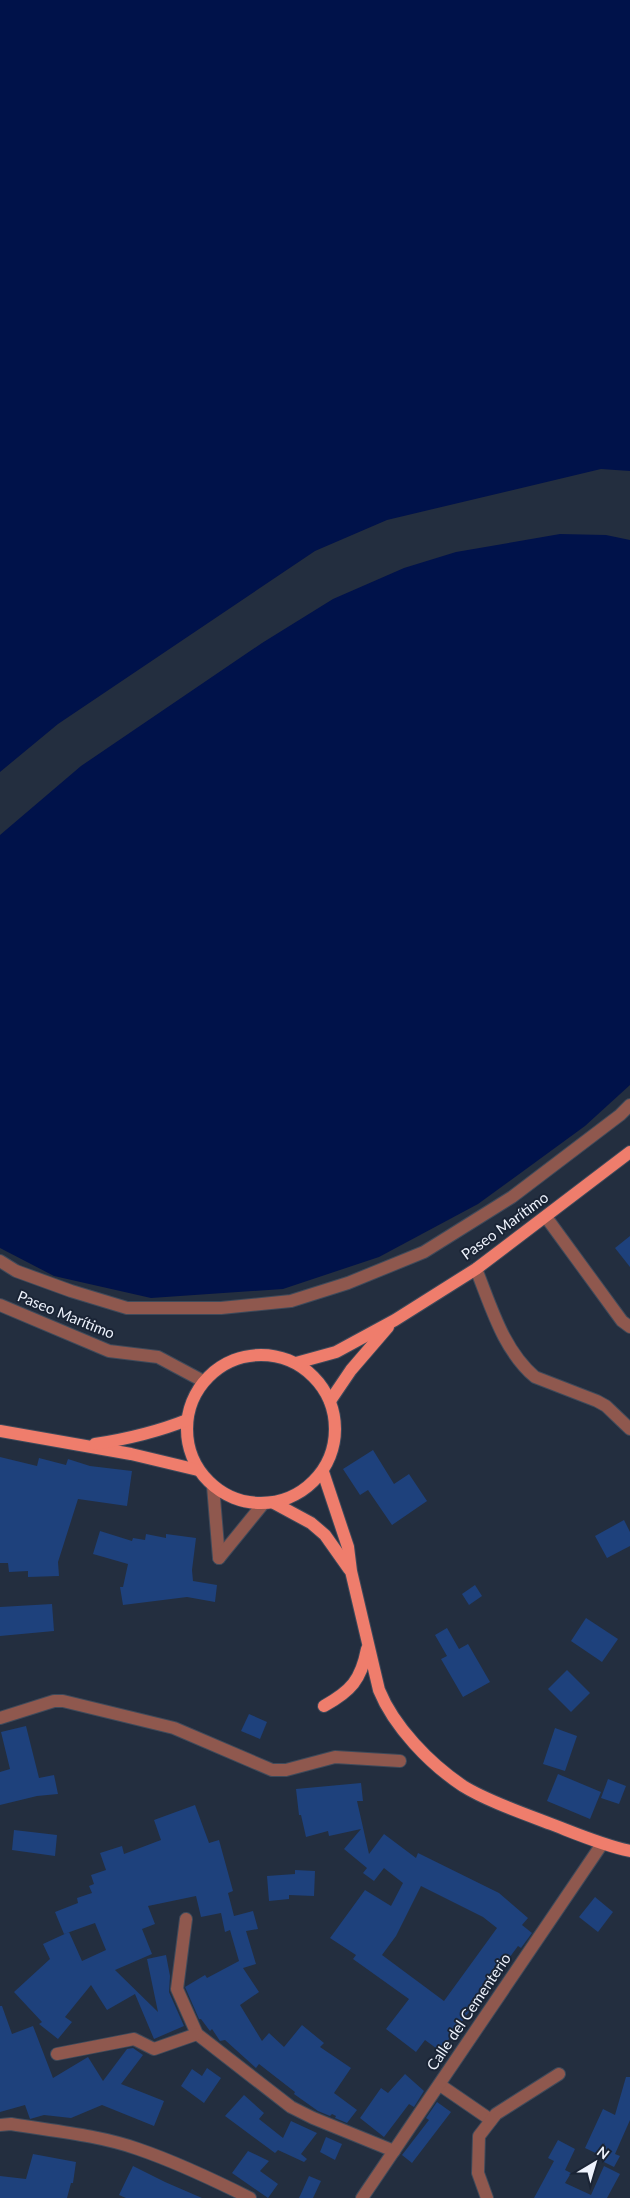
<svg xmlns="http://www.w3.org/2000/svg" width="630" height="2198" viewBox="0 0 630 2198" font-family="Lato,sans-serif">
  <rect width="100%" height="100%" fill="#232e3f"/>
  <path fill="#00124a" d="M 0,0 L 630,0 L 630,1085 L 585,1126 L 478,1204 L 379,1257 L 283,1289 L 151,1298 L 54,1276 L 0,1248 Z"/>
  <path fill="#232e3f" d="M 601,469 L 630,471 L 630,540 L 606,535 L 560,534 L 456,552 L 404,568 L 333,599 L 262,643 L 81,766 L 0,835 L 0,772 L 58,724 L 315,551 L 387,520 Z"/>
  <g fill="#1e417c" fill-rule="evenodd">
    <path d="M 630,1236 L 630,1267 L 615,1248 Z"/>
    <path d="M 373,1450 L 394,1484 L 409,1474 L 427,1501 L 392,1525 L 368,1490 L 360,1495 L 343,1469 Z"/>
    <path d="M 0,1457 L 37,1466 L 39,1458 L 66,1465 L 68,1459 L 90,1466 L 132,1471 L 127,1506 L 78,1499 L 58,1562 L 59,1576 L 28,1577 L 28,1571 L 9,1572 L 8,1563 L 0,1563 Z"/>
    <path d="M 624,1520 L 630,1532 L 630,1546 L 607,1558 L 595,1536 Z"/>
    <path d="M 100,1531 L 132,1541 L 133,1538 L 145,1540 L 146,1534 L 166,1538 L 166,1534 L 196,1538 L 192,1570 L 193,1581 L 217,1585 L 215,1602 L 187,1597 L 123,1605 L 120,1587 L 123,1587 L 128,1564 L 93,1554 Z"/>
    <path d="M 475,1585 L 482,1596 L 469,1605 L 462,1594 Z"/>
    <path d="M 52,1604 L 54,1631 L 0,1636 L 0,1607 Z"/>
    <path d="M 586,1618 L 618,1639 L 602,1662 L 571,1641 Z"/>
    <path d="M 447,1628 L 459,1649 L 468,1644 L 490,1682 L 463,1697 L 441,1659 L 447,1656 L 435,1635 Z"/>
    <path d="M 567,1670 L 590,1693 L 571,1712 L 548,1689 Z"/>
    <path d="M 249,1714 L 267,1722 L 260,1739 L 241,1731 Z"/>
    <path d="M 26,1726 L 39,1778 L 54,1775 L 58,1794 L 37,1796 L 0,1805 L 0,1772 L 10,1769 L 1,1732 Z"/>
    <path d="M 555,1728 L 577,1736 L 565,1771 L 543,1764 Z"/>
    <path d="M 558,1774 L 601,1792 L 590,1819 L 547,1801 Z"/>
    <path d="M 608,1779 L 626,1786 L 619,1804 L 601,1798 Z"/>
    <path d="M 361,1783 L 363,1801 L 357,1801 L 369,1854 L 384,1834 L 416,1858 L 418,1853 L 499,1893 L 528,1918 L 522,1925 L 532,1933 L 521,1948 L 518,1946 L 440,2051 L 425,2040 L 416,2052 L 386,2029 L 409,1999 L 353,1959 L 356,1955 L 330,1938 L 365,1890 L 391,1906 L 403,1883 L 384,1868 L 374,1881 L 363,1873 L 367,1868 L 344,1849 L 361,1829 L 329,1836 L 328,1831 L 306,1837 L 301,1815 L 299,1815 L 296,1789 ZM 421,1886 L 483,1917 L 497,1928 L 444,2001 L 382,1955 L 396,1936 Z"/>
    <path d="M 195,1805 L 209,1843 L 219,1840 L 233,1891 L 228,1893 L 234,1916 L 253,1911 L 258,1929 L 246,1931 L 256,1964 L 243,1968 L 259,1992 L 240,2005 L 262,2041 L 269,2033 L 284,2047 L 302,2025 L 324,2043 L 320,2047 L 351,2068 L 334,2093 L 357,2110 L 347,2123 L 335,2118 L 336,2116 L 332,2114 L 330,2116 L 318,2111 L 294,2094 L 295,2092 L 259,2064 L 256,2068 L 225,2040 L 220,2041 L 212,2029 L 210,2031 L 201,2019 L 199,2019 L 185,1987 L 205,1975 L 207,1978 L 239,1961 L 230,1930 L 225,1932 L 221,1913 L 201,1917 L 196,1896 L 148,1906 L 155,1924 L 142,1929 L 152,1954 L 115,1970 L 158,2012 L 147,1959 L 166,1955 L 170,1976 L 169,1992 L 184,2026 L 154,2039 L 135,1994 L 107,2010 L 91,1985 L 65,2017 L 72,2022 L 58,2039 L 39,2024 L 42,2022 L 14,1992 L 50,1959 L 43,1944 L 69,1932 L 82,1961 L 106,1950 L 95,1923 L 64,1934 L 55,1912 L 78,1903 L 77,1898 L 92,1893 L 89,1886 L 94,1884 L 91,1875 L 106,1870 L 100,1853 L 122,1846 L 124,1854 L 161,1840 L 154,1820 Z"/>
    <path d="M 14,1830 L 57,1835 L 55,1856 L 12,1850 Z"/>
    <path d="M 295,1870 L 315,1871 L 314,1896 L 289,1895 L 289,1899 L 269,1901 L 267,1876 L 295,1874 Z"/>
    <path d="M 595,1897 L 613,1912 L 598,1932 L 579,1917 Z"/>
    <path d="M 0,2006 L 2,2006 L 12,2034 L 33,2026 L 53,2078 L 88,2057 L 103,2081 L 127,2049 L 133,2048 L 143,2055 L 121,2084 L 164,2101 L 154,2126 L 102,2105 L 71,2118 L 44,2115 L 30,2119 L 25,2105 L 0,2112 Z"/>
    <path d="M 207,2068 L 221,2078 L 204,2103 L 181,2086 L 192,2069 L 202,2076 Z"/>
    <path d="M 405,2074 L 424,2091 L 414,2107 L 409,2104 L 384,2137 L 360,2118 L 381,2088 L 388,2093 Z"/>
    <path d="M 626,2077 L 630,2077 L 630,2120 L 615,2154 L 620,2156 L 614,2167 L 602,2161 L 604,2157 L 585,2148 L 603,2109 L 615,2115 Z"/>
    <path d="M 244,2095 L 264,2113 L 259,2119 L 283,2138 L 291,2121 L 317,2133 L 301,2154 L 307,2159 L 304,2162 L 278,2150 L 275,2153 L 225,2116 Z"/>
    <path d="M 437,2102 L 451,2112 L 412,2163 L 402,2155 L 429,2120 L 426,2118 Z"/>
    <path d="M 326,2137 L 342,2144 L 335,2160 L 320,2152 Z"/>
    <path d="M 558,2140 L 575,2149 L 565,2170 L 571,2173 L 565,2183 L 591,2195 L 604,2166 L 620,2174 L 607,2198 L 534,2198 L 554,2161 L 548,2158 Z"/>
    <path d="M 248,2151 L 269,2161 L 260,2171 L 278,2184 L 268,2198 L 232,2173 Z"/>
    <path d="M 33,2154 L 76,2162 L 73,2183 L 71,2183 L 67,2198 L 0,2198 L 0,2176 L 26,2179 Z"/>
    <path d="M 133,2166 L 165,2182 L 202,2198 L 126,2198 L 119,2195 Z"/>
    <path d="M 309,2176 L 321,2181 L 313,2198 L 299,2198 Z"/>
  </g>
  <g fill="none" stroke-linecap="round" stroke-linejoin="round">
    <g stroke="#3f4a5a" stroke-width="14">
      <g id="minor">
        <path d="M 546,1217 L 622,1321 L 630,1327"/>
        <path d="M 0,1261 L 16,1271 L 71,1291 L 127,1308 L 221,1308 L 291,1301 L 348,1283 L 424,1252 L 512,1197 L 620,1115 L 630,1105"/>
        <path d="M 476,1269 C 491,1306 503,1350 535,1377 L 597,1401 L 606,1406 L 630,1429"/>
        <path d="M 0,1305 L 109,1351 L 158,1357 L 203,1381"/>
        <path d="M 213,1486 L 219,1558"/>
        <path d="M 219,1558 L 263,1504"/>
        <path d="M 0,1718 L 54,1701 L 63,1701 L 174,1728 L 272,1770 L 286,1770 L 335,1757 L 400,1761"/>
        <path d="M 186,1919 L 177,1989 L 197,2034 L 291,2107 L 313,2118 L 394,2151"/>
        <path d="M 57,2054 L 134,2039 L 154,2049 L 197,2034"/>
        <path d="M 440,2085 L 491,2120"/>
        <path d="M 0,2125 L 11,2124 C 53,2131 98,2135 138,2149 C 176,2162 214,2180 250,2198"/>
        <path d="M 362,2198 L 602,1844"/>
        <path d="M 487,2198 L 478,2173 L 479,2136 L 496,2114 L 559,2074"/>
      </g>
    </g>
    <g stroke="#3f4a5a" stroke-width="14">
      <g id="major">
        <circle cx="261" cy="1429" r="74"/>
        <path d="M 296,1363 L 336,1352 L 395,1320 L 476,1269 L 630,1152"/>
        <path d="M 330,1401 L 351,1370 L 388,1327"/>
        <path d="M 0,1431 L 131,1454 L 198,1470"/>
        <path d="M 95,1444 C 127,1439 157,1432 187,1420"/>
        <path d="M 323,1472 L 348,1547 L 351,1571 L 379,1690 C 394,1727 430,1764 463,1786 C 487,1801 525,1814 551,1824 C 577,1834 602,1845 630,1851"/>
        <path d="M 274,1503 L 311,1523 L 325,1535 L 349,1569"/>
        <path d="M 324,1706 C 351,1691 361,1680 367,1649"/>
      </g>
    </g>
    <use href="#minor" stroke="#8f584e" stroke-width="12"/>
    <use href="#major" stroke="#ef7d6c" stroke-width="12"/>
  </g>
  <g text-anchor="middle" stroke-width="4" stroke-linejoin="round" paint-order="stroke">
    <g font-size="15" fill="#eef3fd" stroke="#1a2435">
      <text transform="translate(505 1226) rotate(-36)" y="5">Paseo Marítimo</text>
      <text transform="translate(66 1315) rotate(22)" y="5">Paseo Marítimo</text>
      <text transform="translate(469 2012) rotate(-56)" y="5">Calle del Cementerio</text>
    </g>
  </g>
  <g transform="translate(595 2163) rotate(38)" stroke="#1a2435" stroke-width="4" paint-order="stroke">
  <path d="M0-4L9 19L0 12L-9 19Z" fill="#eef3fd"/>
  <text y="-8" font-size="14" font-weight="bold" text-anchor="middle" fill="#eef3fd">N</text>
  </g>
</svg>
